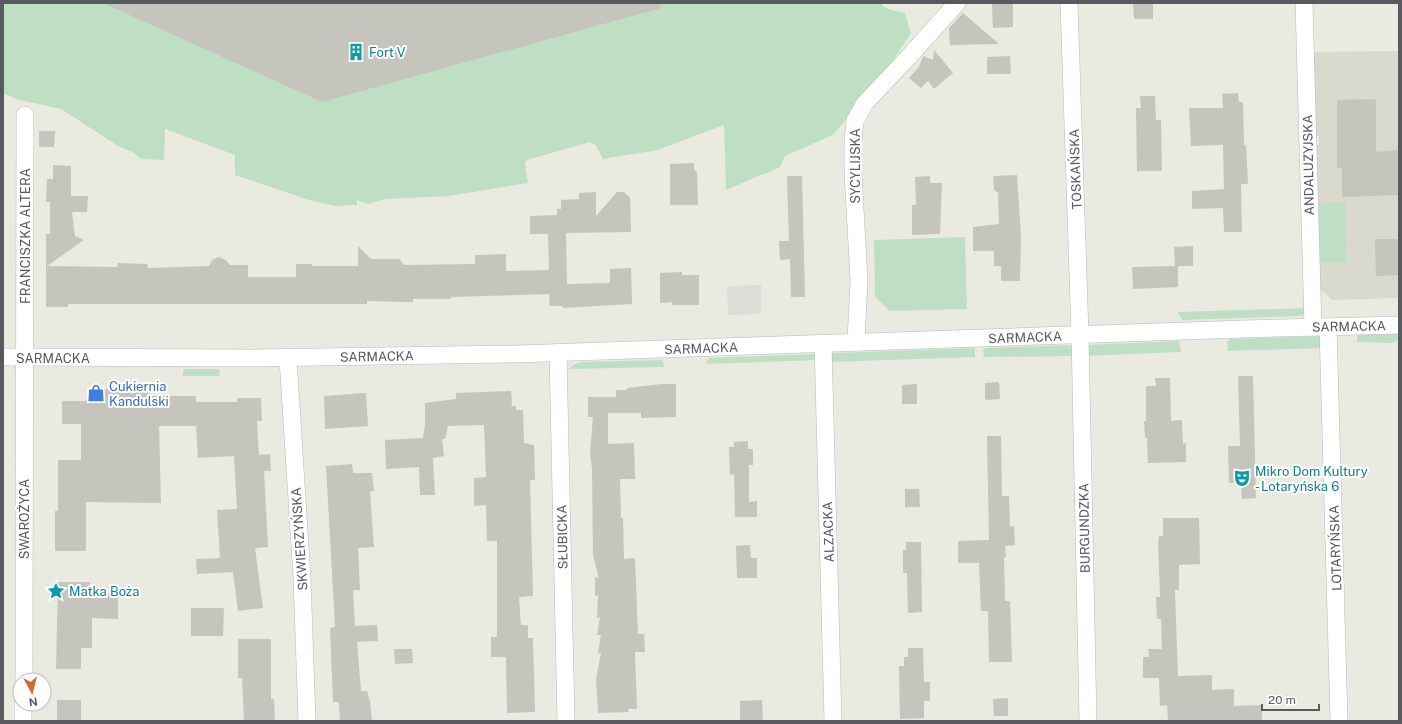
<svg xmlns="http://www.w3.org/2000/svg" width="1402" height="724" viewBox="0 0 1402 724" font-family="'Public Sans',sans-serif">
  <rect width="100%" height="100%" fill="#eaeae0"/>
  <path fill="#ddddd8" d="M 761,285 L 761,314 L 728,315 L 727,286 Z"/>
  <path fill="#d9d9ce" d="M 1399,51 L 1399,298 L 1332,300 L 1316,285 L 1313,146 L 1319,145 L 1319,136 L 1313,136 L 1312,52 Z"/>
  <g fill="#bfdfc5">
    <path d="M 3,3 L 881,3 C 885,11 897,11 905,13 L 911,33 L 882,77 L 860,102 L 833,135 L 785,156 L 780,167 L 726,190 L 724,125 L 658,150 L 603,159 L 596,146 L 590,142 L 527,160 L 525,163 L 528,183 L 449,196 L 386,199 L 368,204 L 357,200 L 357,205 L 335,206 L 309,200 L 235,175 L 235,155 L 165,129 L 164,160 L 141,159 L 134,153 L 118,146 L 61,109 L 16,99 L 3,93 Z"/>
    <path d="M 1345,202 L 1347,262 L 1316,263 L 1314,204 Z"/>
    <path d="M 965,237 L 967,309 L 890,311 L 875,297 L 874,240 Z"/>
    <path d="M 1306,308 L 1303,315 L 1299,316 L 1182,320 L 1178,312 Z"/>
    <path d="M 1399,334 L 1399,339 L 1392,343 L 1357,342 L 1357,335 Z"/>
    <path d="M 1320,336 L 1322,339 L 1322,348 L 1228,351 L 1227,342 L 1230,339 Z"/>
    <path d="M 1179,341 L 1181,352 L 1083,356 L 1085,345 Z"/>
    <path d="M 1069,345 L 1073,349 L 1073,356 L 984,357 L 983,350 L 986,348 Z"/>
    <path d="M 972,348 L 975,349 L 975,357 L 830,362 L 831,354 L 834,353 Z"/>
    <path d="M 816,354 L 818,360 L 706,364 L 709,358 Z"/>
    <path d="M 661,360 L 663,361 L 664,367 L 569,369 L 575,364 L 583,362 Z"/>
    <path d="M 185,369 L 219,369 L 220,376 L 183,376 L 183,371 Z"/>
  </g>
  <g fill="#c5c4bd">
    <path d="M 103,3 L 660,3 L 661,8 L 322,102 Z"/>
    <path d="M 992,3 L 1013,3 L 1013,27 L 993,28 Z"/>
    <path d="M 1133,3 L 1153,3 L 1153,19 L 1134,19 Z"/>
    <path d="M 963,13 L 999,44 L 950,45 L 949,28 Z"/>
    <path d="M 934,50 L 953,73 L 934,89 L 928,81 L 921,88 L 909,78 L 919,67 L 923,56 L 933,60 Z"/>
    <path d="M 1010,56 L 1011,74 L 987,74 L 987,57 Z"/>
    <path d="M 1238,93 L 1239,102 L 1243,102 L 1244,145 L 1246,145 L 1248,184 L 1241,184 L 1242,232 L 1224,232 L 1223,208 L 1192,209 L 1192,191 L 1224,189 L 1223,145 L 1191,146 L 1189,108 L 1223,108 L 1222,94 Z"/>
    <path d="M 1140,96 L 1155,96 L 1156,120 L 1161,120 L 1162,171 L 1137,171 L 1136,108 L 1141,108 Z"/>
    <path d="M 1376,99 L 1376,152 L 1399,150 L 1399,195 L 1342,197 L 1342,168 L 1337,168 L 1337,100 Z"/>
    <path d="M 39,131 L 55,131 L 54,147 L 39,147 Z"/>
    <path d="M 694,163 L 694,169 L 697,172 L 698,205 L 670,205 L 670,164 Z"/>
    <path d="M 53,165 L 71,166 L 71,196 L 88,196 L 87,212 L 72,212 L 75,236 L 84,240 L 47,266 L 117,267 L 118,263 L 147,264 L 148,268 L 209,266 L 212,260 L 219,257 L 226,260 L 230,265 L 248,265 L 248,277 L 296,277 L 296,264 L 312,264 L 312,266 L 358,266 L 358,246 L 371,259 L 399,259 L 404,265 L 475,264 L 475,255 L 506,254 L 506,271 L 549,270 L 548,234 L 530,234 L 530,216 L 557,215 L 557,209 L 561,209 L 561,200 L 579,199 L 579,193 L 596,192 L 596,216 L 617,192 L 624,192 L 630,198 L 631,232 L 566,233 L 567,284 L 610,283 L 610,269 L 631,268 L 632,304 L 563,308 L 563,306 L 550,306 L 549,294 L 451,297 L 451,299 L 413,299 L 413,302 L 405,302 L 367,301 L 367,304 L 69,304 L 67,307 L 46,307 L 46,234 L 50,234 L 50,202 L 46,202 L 47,179 L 53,179 Z"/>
    <path d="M 1017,175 L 1021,237 L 1020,281 L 1001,281 L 1001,266 L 994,266 L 994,251 L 973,251 L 973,227 L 999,224 L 998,193 L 994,190 L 993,176 Z"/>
    <path d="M 787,176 L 802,176 L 805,297 L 791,297 L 790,259 L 780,260 L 779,241 L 789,241 Z"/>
    <path d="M 930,176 L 930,183 L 942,183 L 940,234 L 912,235 L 912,205 L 916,205 L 915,177 Z"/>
    <path d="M 1375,239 L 1399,239 L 1399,275 L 1376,276 Z"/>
    <path d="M 1193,246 L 1193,266 L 1178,266 L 1178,287 L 1133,289 L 1132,267 L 1175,266 L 1174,247 Z"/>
    <path d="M 682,272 L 682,275 L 699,275 L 699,305 L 672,305 L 672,302 L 660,303 L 660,273 Z"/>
    <path d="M 1238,376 L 1253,376 L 1256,498 L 1242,499 L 1241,483 L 1229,483 L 1228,446 L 1240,446 Z"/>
    <path d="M 1155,378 L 1170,378 L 1171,421 L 1182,420 L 1183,444 L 1186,443 L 1186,462 L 1148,463 L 1147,438 L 1145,438 L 1144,421 L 1146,421 L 1146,386 L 1156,386 Z"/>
    <path d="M 999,382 L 1000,399 L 985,400 L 985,383 Z"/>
    <path d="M 661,384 L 676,384 L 676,417 L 641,418 L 641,413 L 608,413 L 608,444 L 634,443 L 635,479 L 620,479 L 621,518 L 623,518 L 624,559 L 635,558 L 638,634 L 644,634 L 645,652 L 635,652 L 637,709 L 628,709 L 629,712 L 598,713 L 596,679 L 601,653 L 598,653 L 601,635 L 597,635 L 600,617 L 597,618 L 598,595 L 595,596 L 595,577 L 599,578 L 593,555 L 592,468 L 590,453 L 593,417 L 588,417 L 588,397 L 616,397 L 616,390 L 627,390 L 627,388 Z"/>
    <path d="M 917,384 L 917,404 L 902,404 L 902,385 Z"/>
    <path d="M 136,386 L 146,386 L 151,396 L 196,396 L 196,402 L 237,402 L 237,398 L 261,398 L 262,421 L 257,421 L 259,455 L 270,454 L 271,471 L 264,471 L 268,547 L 255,548 L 263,608 L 238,611 L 233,572 L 197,574 L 196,559 L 220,558 L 217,510 L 237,509 L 234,456 L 198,458 L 196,426 L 159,426 L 161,503 L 86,502 L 86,551 L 55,551 L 55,511 L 58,511 L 58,460 L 81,460 L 81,424 L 62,424 L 62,401 L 85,401 L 96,389 L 133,389 Z"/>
    <path d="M 511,391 L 512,406 L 516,406 L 516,410 L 523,410 L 524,443 L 534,445 L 535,480 L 530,480 L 533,596 L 519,597 L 521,625 L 528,625 L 528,638 L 533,638 L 535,712 L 507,713 L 506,657 L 491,657 L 491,637 L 497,637 L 497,541 L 487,541 L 486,505 L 474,506 L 474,478 L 486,477 L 484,425 L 448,426 L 445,439 L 442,439 L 444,456 L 433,458 L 435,495 L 420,495 L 419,467 L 386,469 L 385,440 L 423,438 L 425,425 L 425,403 L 456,399 L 456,393 Z"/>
    <path d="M 366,393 L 368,426 L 325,429 L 324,396 Z"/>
    <path d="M 987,436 L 1001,436 L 1002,496 L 1009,496 L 1010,527 L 1014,526 L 1015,545 L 1005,546 L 1006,557 L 1004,557 L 1005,601 L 1010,601 L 1012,662 L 989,662 L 988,611 L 981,611 L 979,563 L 958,563 L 958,541 L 989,540 Z"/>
    <path d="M 748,441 L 748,449 L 753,449 L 753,465 L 749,465 L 749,502 L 757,501 L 757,517 L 735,517 L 734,474 L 730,475 L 729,447 L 734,447 L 734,442 Z"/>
    <path d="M 352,464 L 353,473 L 372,473 L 374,491 L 370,491 L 374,547 L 358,548 L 360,590 L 353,590 L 355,626 L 377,625 L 378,641 L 357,642 L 361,691 L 367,691 L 370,701 L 372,721 L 340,721 L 339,702 L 333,702 L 330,628 L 335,627 L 326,466 Z"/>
    <path d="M 905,489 L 919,489 L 920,507 L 905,507 Z"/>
    <path d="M 1163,518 L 1199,518 L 1200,564 L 1179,565 L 1179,590 L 1175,590 L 1178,676 L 1212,675 L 1212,690 L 1234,689 L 1234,706 L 1262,705 L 1262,721 L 1168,721 L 1167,705 L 1160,706 L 1159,678 L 1143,678 L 1143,657 L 1149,657 L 1148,649 L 1162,649 L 1161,619 L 1157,619 L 1156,597 L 1160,597 L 1158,543 L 1159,536 L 1163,536 Z"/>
    <path d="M 906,542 L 921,542 L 922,612 L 908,613 L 907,573 L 903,573 L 903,550 L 906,550 Z"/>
    <path d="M 750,545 L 751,558 L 757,558 L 757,578 L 737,578 L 736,546 Z"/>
    <path d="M 58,582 L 90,582 L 90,593 L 118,594 L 118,619 L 92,618 L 92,648 L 81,648 L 81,669 L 56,669 Z"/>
    <path d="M 191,608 L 224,608 L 223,636 L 191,636 Z"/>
    <path d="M 238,639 L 271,639 L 271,699 L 274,699 L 275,721 L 244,721 L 242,678 L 238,678 Z"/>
    <path d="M 908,648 L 923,648 L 924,682 L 930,682 L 930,701 L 924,701 L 924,718 L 900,719 L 899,666 L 904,666 L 904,657 L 908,657 Z"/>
    <path d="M 394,649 L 412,649 L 413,663 L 395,664 Z"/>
    <path d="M 1008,698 L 1008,716 L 994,716 L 993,699 Z"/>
    <rect x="57" y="700" width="24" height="21"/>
    <path d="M 762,700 L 763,721 L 740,721 L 740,701 Z"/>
  </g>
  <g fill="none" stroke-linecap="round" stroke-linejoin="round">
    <g stroke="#b8b8bd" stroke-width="18">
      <g id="street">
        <path d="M 1069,3 L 1080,335 L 1088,721"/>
        <path d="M 1304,3 L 1313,327"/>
        <path d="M 1328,327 L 1339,721"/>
        <path d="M 856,342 L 859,280 L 853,173 L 853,142 L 855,121 L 865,103 L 904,62 L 957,3"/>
        <path d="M 823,343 L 833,721"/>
        <path d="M 558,353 L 566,721"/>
        <path d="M 3,357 L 254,358 L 516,354 L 1244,329 L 1399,325"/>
        <path d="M 288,358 L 302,578 L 307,721"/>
        <path d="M 24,680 L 25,115"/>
        <path d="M 23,721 L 23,704"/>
      </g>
    </g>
    <use href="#street" stroke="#fff" stroke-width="17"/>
  </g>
  <defs>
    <g id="building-bare" transform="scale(1.38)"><path d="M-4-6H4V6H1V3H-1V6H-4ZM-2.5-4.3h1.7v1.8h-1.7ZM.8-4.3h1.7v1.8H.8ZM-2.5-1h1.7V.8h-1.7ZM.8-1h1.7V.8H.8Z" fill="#0f9aa8" stroke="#fff" stroke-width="2.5" paint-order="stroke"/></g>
    <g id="shop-bare" transform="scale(1.38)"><path d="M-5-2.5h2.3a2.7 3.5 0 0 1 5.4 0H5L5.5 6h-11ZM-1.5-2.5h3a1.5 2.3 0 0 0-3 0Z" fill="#3f7fe0" stroke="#fff" stroke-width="2.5" paint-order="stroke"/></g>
    <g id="theatre-bare" transform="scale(1.38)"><path d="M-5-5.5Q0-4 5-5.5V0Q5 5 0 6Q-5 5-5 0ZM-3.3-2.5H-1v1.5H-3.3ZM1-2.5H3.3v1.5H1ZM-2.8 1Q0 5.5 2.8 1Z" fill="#0f9aa8" stroke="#fff" stroke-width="2.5" paint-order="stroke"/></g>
    <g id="sight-bare" transform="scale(1.38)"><path d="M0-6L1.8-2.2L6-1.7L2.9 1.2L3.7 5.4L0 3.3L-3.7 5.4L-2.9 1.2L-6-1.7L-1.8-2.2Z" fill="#0f9aa8" stroke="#fff" stroke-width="2.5" paint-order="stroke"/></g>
  </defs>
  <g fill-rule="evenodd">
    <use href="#building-bare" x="356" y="52"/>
    <use href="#shop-bare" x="96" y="393"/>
    <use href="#theatre-bare" x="1242" y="478"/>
    <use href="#sight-bare" x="56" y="591"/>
  </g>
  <g text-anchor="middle" stroke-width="4" stroke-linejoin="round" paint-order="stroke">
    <g font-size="13" fill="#0d838f" stroke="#fff" text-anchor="start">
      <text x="369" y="57">Fort V</text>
      <text x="1255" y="476">Mikro Dom Kultury<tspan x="1255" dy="15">- Lotaryńska 6</tspan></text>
      <text x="69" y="596">Matka Boża</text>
    </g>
    <g font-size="13" fill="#595a5f" stroke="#fff">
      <text transform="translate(1308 165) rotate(-91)" y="5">ANDALUZYJSKA</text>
      <text transform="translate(855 166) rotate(-90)" y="5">SYCYLIJSKA</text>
      <text transform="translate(1075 169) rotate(-92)" y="5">TOSKAŃSKA</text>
      <text transform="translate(25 236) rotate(-90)" y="5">FRANCISZKA ALTERA</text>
      <text transform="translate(1349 326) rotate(-1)" y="5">SARMACKA</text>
      <text transform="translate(1025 337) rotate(-2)" y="5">SARMACKA</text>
      <text transform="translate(701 348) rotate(-2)" y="5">SARMACKA</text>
      <text transform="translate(377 356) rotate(-1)" y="5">SARMACKA</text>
      <text x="53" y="363">SARMACKA</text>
      <text transform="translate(24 519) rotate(-90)" y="5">SWAROŻYCA</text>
      <text transform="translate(1084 528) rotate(-91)" y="5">BURGUNDZKA</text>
      <text transform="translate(828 532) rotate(-92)" y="5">ALZACKA</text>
      <text transform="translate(562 537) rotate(-91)" y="5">SŁUBICKA</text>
      <text transform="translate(299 539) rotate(-94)" y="5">SKWIERZYŃSKA</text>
      <text transform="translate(1335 548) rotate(-92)" y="5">LOTARYŃSKA</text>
    </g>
    <g font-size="13" fill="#366cbe" stroke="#fff" text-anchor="start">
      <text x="109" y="391">Cukiernia<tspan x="109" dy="15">Kandulski</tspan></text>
    </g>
  </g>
  <rect width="1402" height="724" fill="none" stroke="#595a5f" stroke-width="8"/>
  <g transform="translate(32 692) rotate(173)"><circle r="19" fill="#ffffff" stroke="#bdbdbf"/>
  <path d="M0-3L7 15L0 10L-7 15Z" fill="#d2673e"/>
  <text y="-6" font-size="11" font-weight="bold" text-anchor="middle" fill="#595a5f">N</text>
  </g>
  <path d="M1262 704v6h57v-6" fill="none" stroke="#595a5f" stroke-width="2"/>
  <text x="1268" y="704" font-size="12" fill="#595a5f" stroke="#ffffff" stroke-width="3" paint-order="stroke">20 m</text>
</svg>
